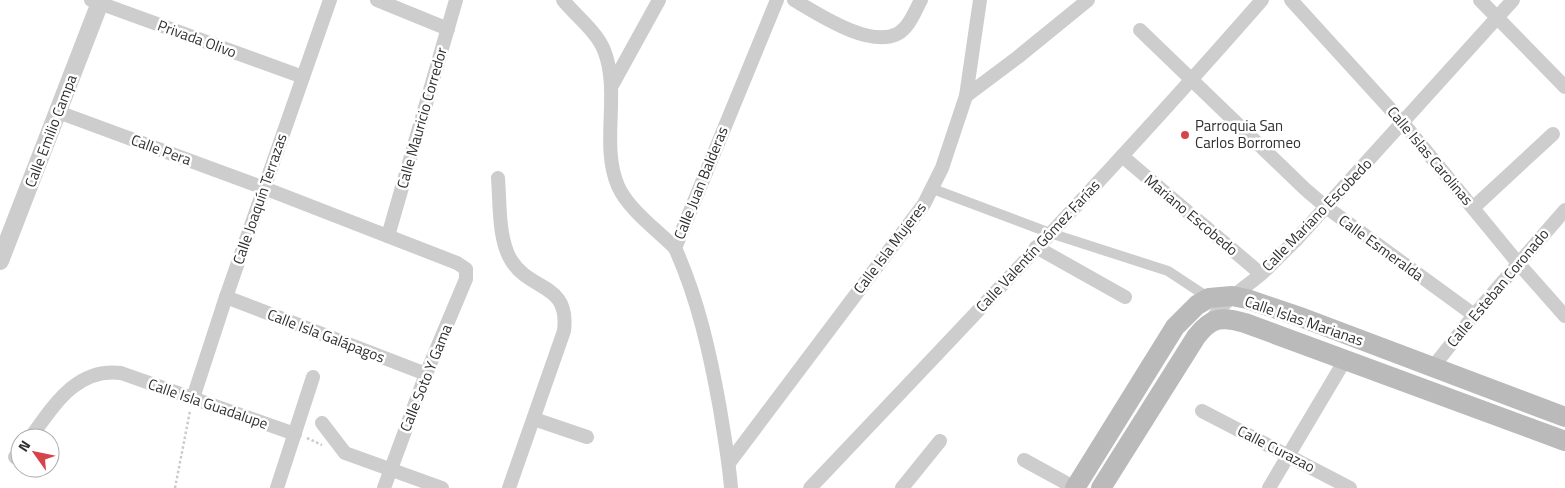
<svg xmlns="http://www.w3.org/2000/svg" width="1565" height="488" viewBox="0 0 1565 488" font-family="'Titillium Web',sans-serif">
  <rect width="100%" height="100%" fill="#fff"/>
  <g fill="none" stroke-linecap="round" stroke-linejoin="round">
    <g stroke="#cacaca" stroke-width="2.5" stroke-dasharray="2.5 2.5" stroke-linecap="butt">
      <path d="M 307,438 L 322,445"/>
      <path d="M 175,488 L 190,411"/>
    </g>
    <path stroke="#cdcdcd" stroke-width="10" d="M 933,189 L 1050,233 L 1168,271 L 1209,298"/>
    <g stroke="#cdcdcd" stroke-width="14">
      <path d="M 91,0 L 303,77"/>
      <path d="M 377,0 L 448,29"/>
      <path d="M 563,0 C 576,16 596,31 604,50 C 621,93 600,144 618,186 C 628,209 657,230 675,248"/>
      <path d="M 794,0 C 818,14 869,48 897,34 C 909,28 915,11 921,0"/>
      <path d="M 1291,0 L 1403,123 L 1518,263 L 1565,316"/>
      <path d="M 1480,0 L 1565,87"/>
      <path d="M 1140,30 L 1305,189 L 1326,207 L 1474,315"/>
      <path d="M 611,87 L 659,0"/>
      <path d="M 966,96 L 1018,57 L 1088,0"/>
      <path d="M 58,112 L 264,188 L 457,263 L 466,269 L 466,279 L 426,374 L 384,488"/>
      <path d="M 1122,156 L 1261,274"/>
      <path d="M 498,178 C 500,202 498,239 511,260 C 530,292 570,282 564,331 L 509,488"/>
      <path d="M 1473,208 L 1553,134"/>
      <path d="M 388,236 L 456,0"/>
      <path d="M 1036,247 L 1125,297"/>
      <path d="M 226,297 L 426,374"/>
      <path d="M 1210,323 C 1222,301 1241,291 1260,275 C 1273,264 1284,251 1296,240 L 1513,0"/>
      <path d="M 1433,367 L 1474,315 L 1565,210"/>
      <path d="M 193,398 L 226,297 L 330,0"/>
      <path d="M 1202,411 L 1350,488"/>
      <path d="M 534,419 L 587,437"/>
      <path d="M 322,423 L 345,453 L 442,488"/>
      <path d="M 30,438 C 53,407 76,367 121,373 L 295,434"/>
      <path d="M 15,457 L 20,451"/>
      <path d="M 1024,460 L 1075,488"/>
      <path d="M 729,463 L 924,204 L 942,168 L 966,96 L 980,0"/>
      <path d="M 277,488 L 313,377"/>
      <path d="M 731,488 C 729,461 724,435 720,409 C 710,353 698,299 675,248 L 777,0"/>
      <path d="M 810,488 C 963,327 1116,167 1262,0"/>
      <path d="M 902,488 L 940,441"/>
      <path d="M 1269,488 L 1345,360"/>
    </g>
    <path stroke="#cdcdcd" stroke-width="18" d="M 0,261 L 101,0"/>
    <g stroke="#bababa" stroke-width="20">
      <path d="M 1075,488 L 1175,327 L 1197,305 L 1209,298 L 1232,296 L 1247,299 L 1303,318 L 1565,417"/>
      <path d="M 1101,488 L 1196,337 C 1211,317 1222,316 1245,323 L 1565,441"/>
    </g>
  </g>
  <circle fill="#d6434b" stroke="#fff" stroke-width="2" cx="1185" cy="135" r="5"/>
  <g text-anchor="middle" stroke-width="5" stroke-linejoin="round" paint-order="stroke">
    <g font-size="15" fill="#303030" stroke="#fff">
      <text transform="translate(197 39) rotate(20)" y="5">Privada Olivo</text>
      <text transform="translate(422 118) rotate(-74)" y="5">Calle Mauricio Corredor</text>
      <text transform="translate(51 131) rotate(-69)" y="5">Calle Emilio Campa</text>
      <text transform="translate(161 150) rotate(20)" y="5">Calle Pera</text>
      <text transform="translate(1430 156) rotate(50)" y="5">Calle Islas Carolinas</text>
      <text transform="translate(701 183) rotate(-68)" y="5">Calle Juan Balderas</text>
      <text transform="translate(260 199) rotate(-71)" y="5">Calle Joaquín Terrazas</text>
      <text transform="translate(1191 215) rotate(40)" y="5">Mariano Escobedo</text>
      <text transform="translate(1317 215) rotate(-46)" y="5">Calle Mariano Escobedo</text>
      <text transform="translate(1038 246) rotate(-47)" y="5">Calle Valentín Gómez Farías</text>
      <text transform="translate(890 248) rotate(-53)" y="5">Calle Isla Mujeres</text>
      <text transform="translate(1381 248) rotate(36)" y="5">Calle Esmeralda</text>
      <text transform="translate(1498 288) rotate(-50)" y="5">Calle Esteban Coronado</text>
      <text transform="translate(1304 321) rotate(19)" y="5">Calle Islas Marianas</text>
      <text transform="translate(326 336) rotate(21)" y="5">Calle Isla Galápagos</text>
      <text transform="translate(426 378) rotate(-68)" y="5">Calle Soto Y Gama</text>
      <text transform="translate(208 404) rotate(19)" y="5">Calle Isla Guadalupe</text>
      <text transform="translate(1276 449) rotate(27)" y="5">Calle Curazao</text>
    </g>
    <g font-size="15" fill="#303030" stroke="#fff" text-anchor="start">
      <text x="1195" y="131">Parroquia San<tspan x="1195" dy="17">Carlos Borromeo</tspan></text>
    </g>
  </g>
  <g transform="translate(35 453) rotate(303)"><circle r="24" fill="#ffffff" stroke="#acacac"/>
  <path d="M0-4L9 19L0 12L-9 19Z" fill="#d6434b"/>
  <text y="-8" font-size="14" font-weight="bold" text-anchor="middle" fill="#303030">N</text>
  </g>
</svg>
